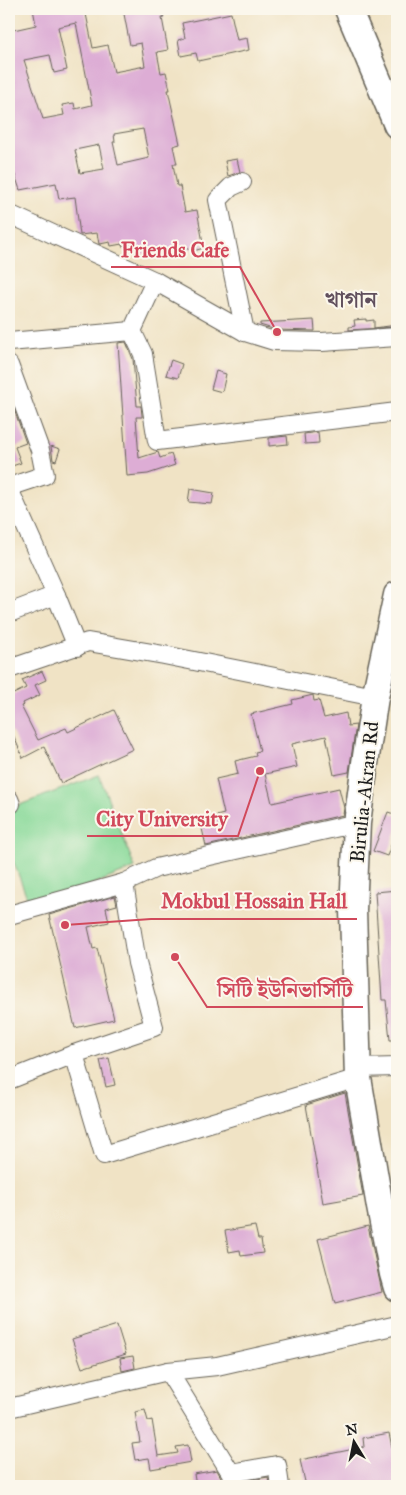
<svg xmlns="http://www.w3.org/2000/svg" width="406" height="1495" viewBox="0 0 406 1495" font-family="'IM FELL Great Primer','Noto Serif Bengali',serif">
  <rect width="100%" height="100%" fill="#fbf7ec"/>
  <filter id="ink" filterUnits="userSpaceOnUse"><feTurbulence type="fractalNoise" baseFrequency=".02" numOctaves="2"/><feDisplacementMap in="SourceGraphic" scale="10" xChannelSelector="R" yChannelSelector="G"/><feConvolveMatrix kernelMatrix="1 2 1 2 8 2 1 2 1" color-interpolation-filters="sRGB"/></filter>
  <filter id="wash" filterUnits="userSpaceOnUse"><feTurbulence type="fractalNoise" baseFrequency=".0096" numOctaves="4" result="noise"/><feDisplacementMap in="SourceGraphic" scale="20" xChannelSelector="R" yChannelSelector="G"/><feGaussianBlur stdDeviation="1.12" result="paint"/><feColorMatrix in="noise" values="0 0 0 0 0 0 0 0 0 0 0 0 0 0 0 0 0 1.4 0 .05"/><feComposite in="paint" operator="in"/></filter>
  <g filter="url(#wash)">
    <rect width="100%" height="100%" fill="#f0e3c5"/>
    <path fill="#88d999" stroke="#527a5a" d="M 99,775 L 135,868 L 31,908 L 9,850 L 9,809 Z"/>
    <g id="blocks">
      <g fill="#ddadd5" fill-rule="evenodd">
        <path d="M 33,9 L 85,9 L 93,48 L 108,45 L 114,72 L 145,66 L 141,43 L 130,45 L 123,9 L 162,9 L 164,18 L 162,18 L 168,50 L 157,52 L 161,73 L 166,72 L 170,90 L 168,90 L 180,144 L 173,146 L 177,164 L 173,164 L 177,186 L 180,186 L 185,212 L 197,210 L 204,248 L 193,251 L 192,248 L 175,252 L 174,248 L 136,255 L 134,244 L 122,246 L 122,244 L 111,246 L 110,242 L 100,244 L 99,244 L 97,233 L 80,235 L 75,197 L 59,199 L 56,183 L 20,190 L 9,157 L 9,31 L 36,25 ZM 76,23 L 92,105 L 75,109 L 74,103 L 62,105 L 64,115 L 43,119 L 24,60 L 50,55 L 54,73 L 67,70 L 58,27 ZM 143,129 L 149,158 L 118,165 L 113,142 L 115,142 L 114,134 ZM 99,145 L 104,169 L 80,173 L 75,150 Z"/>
        <path d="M 231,13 L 237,40 L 247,38 L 249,50 L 198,61 L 196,53 L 181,56 L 178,40 L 185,38 L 182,23 Z"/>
        <path d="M 237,159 L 240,172 L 228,176 L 225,161 Z"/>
        <path d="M 366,319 L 366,321 L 374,320 L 374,328 L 397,325 L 397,327 L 349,330 L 349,327 L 355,326 L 354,320 Z"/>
        <path d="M 314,320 L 315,331 L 276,330 L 260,325 L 260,323 Z"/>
        <path d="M 126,342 L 133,359 L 137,406 L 141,406 L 142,415 L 142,417 L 136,417 L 139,458 L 158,452 L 160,458 L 171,454 L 175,465 L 148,474 L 127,476 L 118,343 Z"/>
        <path d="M 171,360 L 182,364 L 178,378 L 166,375 Z"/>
        <path d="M 216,371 L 226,374 L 222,392 L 211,389 Z"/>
        <path d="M 9,395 L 26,443 L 15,447 L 21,463 L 9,467 Z"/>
        <path d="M 318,432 L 319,443 L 305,444 L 304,434 Z"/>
        <path d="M 287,436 L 288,444 L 269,446 L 269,438 Z"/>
        <path d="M 51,446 L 60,449 L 56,461 L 53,460 Z"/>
        <path d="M 190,489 L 214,493 L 212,504 L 188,502 Z"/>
        <path d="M 42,671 L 46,680 L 35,685 L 40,695 L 23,703 L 24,705 L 21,706 L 38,740 L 66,728 L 68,732 L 114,710 L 133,749 L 61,783 L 44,747 L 23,758 L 9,725 L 9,696 L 26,688 L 22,680 Z"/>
        <path d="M 313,695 L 314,701 L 319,700 L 324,718 L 346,713 L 348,726 L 356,725 L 349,772 L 334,775 L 326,736 L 292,744 L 297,767 L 265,774 L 272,803 L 339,788 L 344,808 L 343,815 L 206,846 L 200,820 L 224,814 L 216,779 L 238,774 L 235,761 L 256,756 L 255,752 L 260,751 L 251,714 L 293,704 L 292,700 Z"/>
        <path d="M 388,812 L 397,815 L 397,830 L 387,856 L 373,851 Z"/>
        <path d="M 397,890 L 397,1040 L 390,1040 L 386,1000 L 382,1000 L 375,892 Z"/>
        <path d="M 115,896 L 117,905 L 106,908 L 109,922 L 88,927 L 93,949 L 97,948 L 114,1019 L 75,1028 L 49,915 Z"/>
        <path d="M 109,1058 L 115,1085 L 106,1087 L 100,1060 Z"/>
        <path d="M 345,1093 L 363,1196 L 323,1203 L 306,1105 Z"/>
        <path d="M 255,1226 L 258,1239 L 261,1239 L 263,1253 L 241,1256 L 240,1250 L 229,1252 L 225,1231 Z"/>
        <path d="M 368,1226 L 382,1292 L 335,1304 L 318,1239 Z"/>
        <path d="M 117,1325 L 126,1354 L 82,1368 L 72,1339 Z"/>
        <path d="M 133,1356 L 135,1368 L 122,1371 L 120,1358 Z"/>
        <path d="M 145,1410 L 148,1421 L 152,1420 L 158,1456 L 178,1453 L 176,1447 L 188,1445 L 191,1462 L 151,1469 L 149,1458 L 135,1460 L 132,1443 L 140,1442 L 135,1412 Z"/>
        <path d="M 389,1433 L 392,1447 L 397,1446 L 397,1486 L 366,1486 L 365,1483 L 347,1486 L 306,1486 L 300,1460 L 364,1447 L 363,1438 Z"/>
        <path d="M 217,1470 L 222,1479 L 227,1483 L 233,1483 L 268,1477 L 269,1486 L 196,1486 L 194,1474 Z"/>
      </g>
    </g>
  </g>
  <g filter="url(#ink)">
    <use href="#blocks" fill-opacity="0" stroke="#666257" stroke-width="1"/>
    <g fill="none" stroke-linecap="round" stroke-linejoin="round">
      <g stroke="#666257" stroke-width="20">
        <g id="minor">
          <path d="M 242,182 L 231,187 L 218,200 L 245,332"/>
          <path d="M 9,214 L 155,281 L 245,332 L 274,341 L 322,342 L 397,337"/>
          <path d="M 155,281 L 132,331 L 143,354 L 157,441 L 397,412"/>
          <path d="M 9,342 L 132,331"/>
          <path d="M 9,365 L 40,450 L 45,475 L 9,487"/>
          <path d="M 9,489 L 56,595"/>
          <path d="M 9,613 L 56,595 L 77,647"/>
          <path d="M 9,669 L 88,642 L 164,655 L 375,697"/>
          <path d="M 9,799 L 11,804 L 9,805"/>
          <path d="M 9,915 L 124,883"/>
          <path d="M 74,1054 L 104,1155 L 358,1078"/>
          <path d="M 358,1068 L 397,1067"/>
          <path d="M 9,1080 L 74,1054 L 154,1027 L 137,963 L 124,883 L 156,868 L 357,823"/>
          <path d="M 168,1371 L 231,1473 L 277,1465 L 280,1486"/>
          <path d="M 9,1408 L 168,1371 L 217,1366 L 397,1325"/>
        </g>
      </g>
      <g stroke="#666257" stroke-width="29">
        <g id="highway">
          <path d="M 348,9 L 397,125"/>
          <path d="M 397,595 L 375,697 L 365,763 L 357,823 L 353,910 L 358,1078 L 380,1207 L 393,1274 L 397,1288"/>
        </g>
      </g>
      <use href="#minor" stroke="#fff" stroke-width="18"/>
      <use href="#highway" stroke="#fff" stroke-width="26"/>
    </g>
  </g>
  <g text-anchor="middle" stroke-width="4" stroke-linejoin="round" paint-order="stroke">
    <g font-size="20" fill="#1c1c1c" stroke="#fbf7ec">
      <text transform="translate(364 792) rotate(-84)" y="7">Birulia-Akran Rd</text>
    </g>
    <g font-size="22" font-weight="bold" fill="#604f5d" stroke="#fbf7ec">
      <text x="351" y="307">খাগান</text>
    </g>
  </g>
  <path fill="none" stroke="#d1495b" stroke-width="2" d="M277 332L240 267H111M260 771L238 836H87M65 925L151 919H357M175 957L207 1007H363"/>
  <g fill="#d1495b" stroke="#fbf7ec" stroke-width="2">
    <circle cx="277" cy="332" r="5"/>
    <circle cx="260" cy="771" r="5"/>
    <circle cx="65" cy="925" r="5"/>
    <circle cx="175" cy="957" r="5"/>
  </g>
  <g font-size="21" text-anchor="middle" font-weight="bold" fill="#d1495b" stroke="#fbf7ec" stroke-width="4" stroke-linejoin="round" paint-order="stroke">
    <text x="175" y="257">Friends Cafe</text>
    <text x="162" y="826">City University</text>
    <text x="254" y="908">Mokbul Hossain Hall</text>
    <text x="285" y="997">সিটি ইউনিভার্সিটি</text>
  </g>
  <rect width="406" height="1495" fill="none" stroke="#fbf7ec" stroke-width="30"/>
  <g transform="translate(354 1442) rotate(350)" stroke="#fbf7ec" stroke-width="4" paint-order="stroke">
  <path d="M0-4L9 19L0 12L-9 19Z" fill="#1c1c1c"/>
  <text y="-8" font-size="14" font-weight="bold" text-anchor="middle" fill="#1c1c1c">N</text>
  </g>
</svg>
